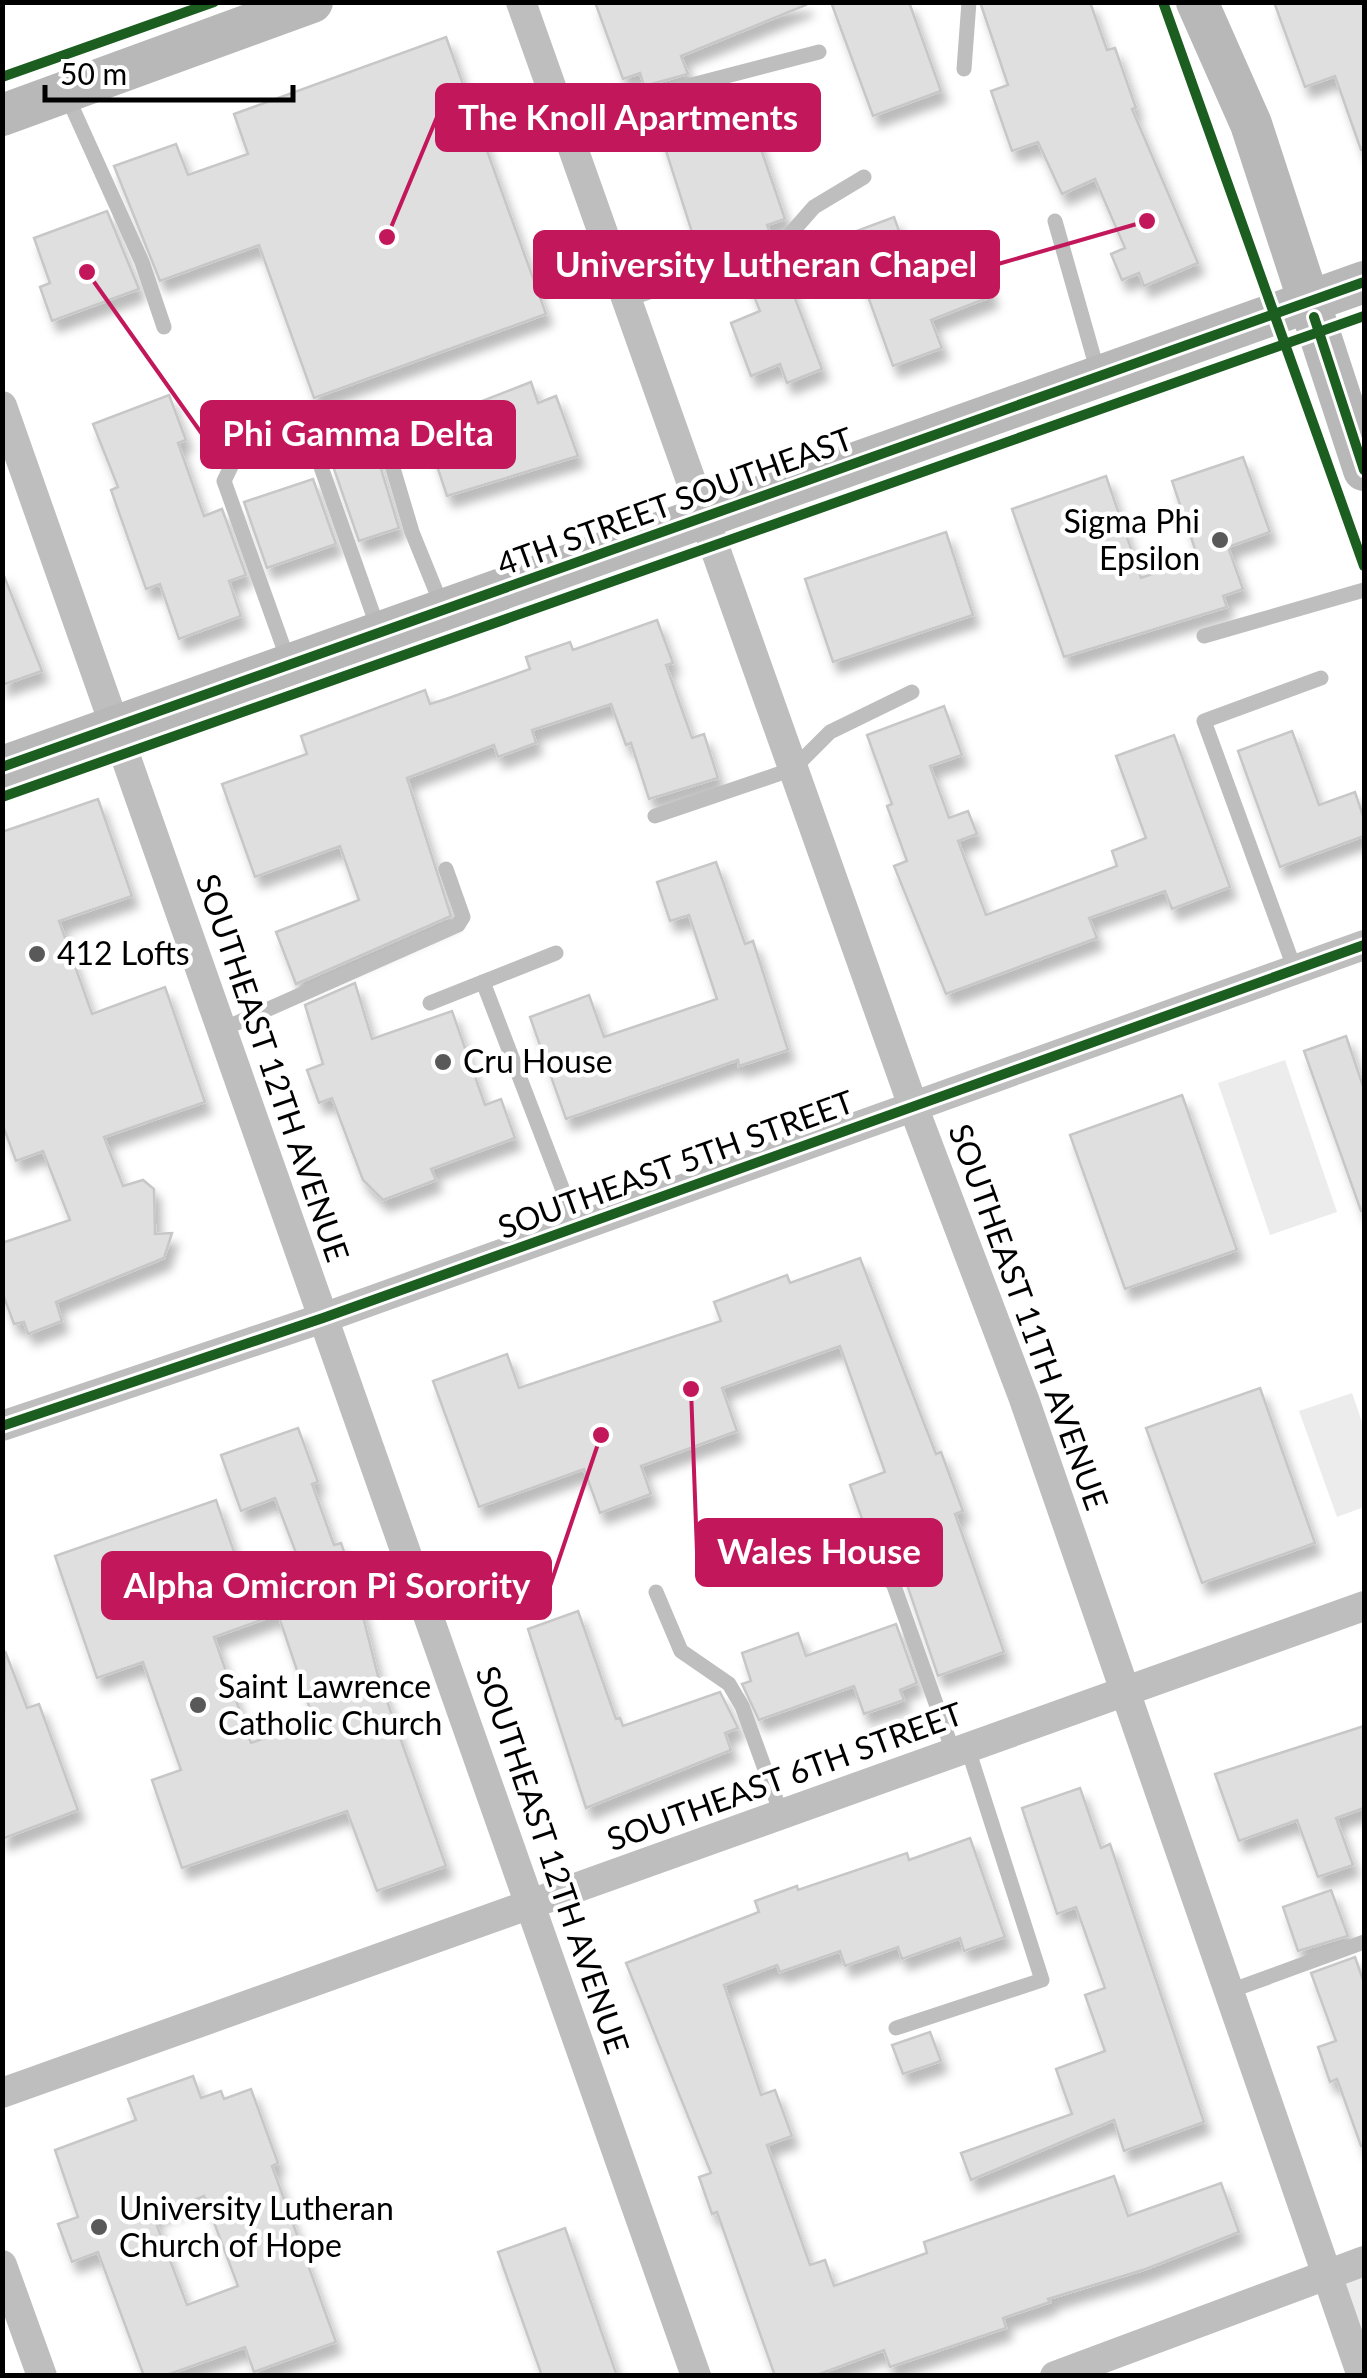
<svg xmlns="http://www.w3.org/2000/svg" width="1367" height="2378" viewBox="0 0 1367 2378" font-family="Lato,sans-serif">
  <defs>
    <filter id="shadow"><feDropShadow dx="6" dy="11" stdDeviation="5" flood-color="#0004"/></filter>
  </defs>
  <rect width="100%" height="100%" fill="#fff"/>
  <g fill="#ececec">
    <path d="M 1285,1060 L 1337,1212 L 1270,1235 L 1218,1083 Z"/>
    <path d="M 1352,1393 L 1364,1428 L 1364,1507 L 1337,1517 L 1299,1411 Z"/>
    <path d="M 1364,2261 L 1364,2375 L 1329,2274 Z"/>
  </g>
  <g fill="#dfdfdf" stroke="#c7c7c7" stroke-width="2.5" fill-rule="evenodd" filter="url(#shadow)">
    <path d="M 595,2 L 806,2 L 806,5 L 681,56 L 688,74 L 644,86 L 640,73 L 623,79 Z"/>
    <path d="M 831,2 L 909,2 L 941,91 L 873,116 Z"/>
    <path d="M 980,2 L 1090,2 L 1107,50 L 1115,48 L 1136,108 L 1132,109 L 1198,263 L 1144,286 L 1139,273 L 1122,280 L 1111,254 L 1125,248 L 1095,179 L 1062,194 L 1038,142 L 1012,151 L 991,91 L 1008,85 Z"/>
    <path d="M 1274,2 L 1364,2 L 1364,150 L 1361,150 L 1335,76 L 1305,87 Z"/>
    <path d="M 446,37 L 546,314 L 314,398 L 259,245 L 160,281 L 114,166 L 176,144 L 188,175 L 248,154 L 234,114 Z"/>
    <path d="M 696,96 L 706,124 L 747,108 L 785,219 L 767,225 L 772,238 L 736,250 L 731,237 L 697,248 L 652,107 Z"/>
    <path d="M 107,211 L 139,289 L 52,321 L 40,287 L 50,283 L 34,238 Z"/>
    <path d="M 894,217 L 918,284 L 978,261 L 992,296 L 931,320 L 942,348 L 893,366 L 846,235 Z"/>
    <path d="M 780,259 L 822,369 L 787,383 L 780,364 L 751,376 L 731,323 L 760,311 L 744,271 Z"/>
    <path d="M 531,382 L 538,403 L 556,396 L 578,456 L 447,496 L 423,424 Z"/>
    <path d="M 169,395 L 186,440 L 178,443 L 204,516 L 222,509 L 246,575 L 229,581 L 241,616 L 179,639 L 160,584 L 146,589 L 111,490 L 118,487 L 93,424 Z"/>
    <path d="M 374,446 L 399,528 L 359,541 L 333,466 L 335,458 Z"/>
    <path d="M 1243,457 L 1270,532 L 1228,547 L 1243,589 L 1223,596 L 1227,607 L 1064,657 L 1012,509 L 1106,476 L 1141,578 L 1198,558 L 1172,481 Z"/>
    <path d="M 313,479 L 336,544 L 267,568 L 244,502 Z"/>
    <path d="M 946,532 L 973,615 L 833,662 L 805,579 Z"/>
    <path d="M 2,571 L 42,671 L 2,685 Z"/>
    <path d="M 657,620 L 673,663 L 666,665 L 692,738 L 704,734 L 718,778 L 649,799 L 631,743 L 626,745 L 611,704 L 532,730 L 536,743 L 498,757 L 494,745 L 407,778 L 451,916 L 296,984 L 276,932 L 359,900 L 340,846 L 255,877 L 222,784 L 307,754 L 301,736 L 425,690 L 430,704 L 446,699 L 530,669 L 526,657 L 570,642 L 573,650 Z"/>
    <path d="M 944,706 L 962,755 L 930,766 L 949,818 L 968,811 L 977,834 L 958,841 L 986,915 L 1117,866 L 1112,851 L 1146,838 L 1116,756 L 1174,735 L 1230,887 L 1172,909 L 1165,891 L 1089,918 L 1097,938 L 946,994 L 894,866 L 907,861 L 887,806 L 892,804 L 867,735 Z"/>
    <path d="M 1292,731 L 1319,805 L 1355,792 L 1364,819 L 1364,836 L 1280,867 L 1238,751 Z"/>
    <path d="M 98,799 L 132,896 L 59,921 L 92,1014 L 165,987 L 205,1102 L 104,1137 L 123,1186 L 143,1180 L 154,1189 L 155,1234 L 172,1233 L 164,1258 L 56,1302 L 62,1321 L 28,1334 L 24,1322 L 14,1324 L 2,1292 L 2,1243 L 70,1220 L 43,1151 L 16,1161 L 2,1123 L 2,832 Z"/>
    <path d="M 716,862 L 745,944 L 753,941 L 788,1050 L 739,1066 L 738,1060 L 566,1119 L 530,1017 L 589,995 L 604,1037 L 717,999 L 689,915 L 670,921 L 657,882 Z"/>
    <path d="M 355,983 L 372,1039 L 452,1011 L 485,1105 L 501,1099 L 515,1138 L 431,1169 L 436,1180 L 383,1200 L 363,1180 L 332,1098 L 319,1103 L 307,1070 L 323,1064 L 305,1005 Z"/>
    <path d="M 1346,1036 L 1364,1089 L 1364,1210 L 1361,1211 L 1304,1051 Z"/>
    <path d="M 1182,1095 L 1237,1250 L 1125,1289 L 1070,1135 Z"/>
    <path d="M 860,1258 L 936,1454 L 941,1452 L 963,1511 L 955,1514 L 1004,1652 L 938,1676 L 891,1537 L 871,1544 L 850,1485 L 885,1472 L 840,1346 L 722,1388 L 737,1431 L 641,1466 L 651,1494 L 600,1513 L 584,1469 L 479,1507 L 433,1381 L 507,1354 L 519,1388 L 721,1321 L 714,1302 L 787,1275 L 790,1283 Z"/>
    <path d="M 1260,1388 L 1315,1543 L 1202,1583 L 1146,1428 Z"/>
    <path d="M 298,1428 L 318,1482 L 312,1484 L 334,1545 L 341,1543 L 353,1577 L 378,1676 L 446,1866 L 377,1891 L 347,1811 L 182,1868 L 152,1780 L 181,1770 L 143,1662 L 97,1678 L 55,1556 L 216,1500 L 243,1578 L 298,1558 L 275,1498 L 241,1511 L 221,1455 ZM 278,1614 L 314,1721 L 251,1743 L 214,1637 Z"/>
    <path d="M 578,1611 L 616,1719 L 620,1718 L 623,1726 L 720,1692 L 738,1728 L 725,1733 L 731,1750 L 586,1808 L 528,1629 Z"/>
    <path d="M 896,1624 L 917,1683 L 900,1690 L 904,1700 L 864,1714 L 854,1686 L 759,1720 L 742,1684 L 751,1681 L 742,1653 L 798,1633 L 806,1656 Z"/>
    <path d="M 5,1651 L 27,1708 L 39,1704 L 78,1810 L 2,1839 Z"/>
    <path d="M 1364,1726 L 1364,1808 L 1336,1818 L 1353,1865 L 1318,1877 L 1297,1820 L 1239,1841 L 1215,1774 Z"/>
    <path d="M 1080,1788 L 1101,1848 L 1110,1844 L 1204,2122 L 1124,2151 L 1114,2120 L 971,2180 L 961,2153 L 1072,2114 L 1056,2069 L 1105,2051 L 1085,1995 L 1105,1988 L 1076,1907 L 1057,1914 L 1022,1808 Z"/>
    <path d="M 970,1838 L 1005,1937 L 964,1951 L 960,1938 L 902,1959 L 898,1947 L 845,1966 L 840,1951 L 780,1972 L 777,1965 L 724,1985 L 761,2095 L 775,2090 L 792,2136 L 767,2145 L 810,2265 L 825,2260 L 834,2286 L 927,2253 L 924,2242 L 1114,2176 L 1128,2216 L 1221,2183 L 1239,2232 L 1146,2269 L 1048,2299 L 1050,2302 L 1003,2318 L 1006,2328 L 890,2367 L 884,2350 L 814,2376 L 775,2376 L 717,2212 L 712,2214 L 699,2177 L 711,2173 L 626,1963 L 759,1912 L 755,1901 L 797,1886 L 798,1890 L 907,1853 L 909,1860 Z"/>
    <path d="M 1331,1890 L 1348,1936 L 1298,1951 L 1283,1907 Z"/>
    <path d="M 1355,1957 L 1364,1983 L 1364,2145 L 1361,2146 L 1337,2079 L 1330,2082 L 1318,2047 L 1336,2041 L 1311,1973 Z"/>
    <path d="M 930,2032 L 941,2061 L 903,2074 L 892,2045 Z"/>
    <path d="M 193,2076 L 201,2098 L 221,2091 L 224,2099 L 251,2089 L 278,2163 L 272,2166 L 336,2342 L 254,2372 L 245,2347 L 164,2376 L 144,2376 L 98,2252 L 72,2262 L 58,2224 L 78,2217 L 55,2150 L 136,2120 L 128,2099 ZM 204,2196 L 238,2286 L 187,2305 L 153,2215 Z"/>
    <path d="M 565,2228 L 617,2376 L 542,2376 L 498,2252 Z"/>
  </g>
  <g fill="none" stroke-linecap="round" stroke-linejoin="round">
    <g stroke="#bebebe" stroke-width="15">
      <path d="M 964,69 L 969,2"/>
      <path d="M 67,96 L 142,262 L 164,327"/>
      <path d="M 561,119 L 819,52"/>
      <path d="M 1055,221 L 1099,376"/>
      <path d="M 626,300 L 778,248 L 814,207 L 864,177"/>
      <path d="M 280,434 L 238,452 L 224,481 L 288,660"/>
      <path d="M 379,631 L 321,467 C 322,441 348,438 370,430 L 384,438 L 412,532 L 442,606"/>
      <path d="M 1204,636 L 1364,590"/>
      <path d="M 655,816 L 793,769 L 830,732 L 912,692"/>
      <path d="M 556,953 L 483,982 L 577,1227"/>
      <path d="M 1295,970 L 1204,721 L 1321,678"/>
      <path d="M 430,1003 L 483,982"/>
      <path d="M 221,1030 L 458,925 L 463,917 L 446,869"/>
      <path d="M 811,1527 C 841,1573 857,1558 893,1583 L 954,1754"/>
      <path d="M 656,1592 L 681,1651 L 729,1684 L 742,1706 L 782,1816"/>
      <path d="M 1230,1991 L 1364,1942"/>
      <path d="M 896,2028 L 1042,1980 L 968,1749"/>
    </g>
    <g stroke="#bebebe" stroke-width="30">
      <path d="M 521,2 L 913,1106 L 1024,1399 L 1362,2376"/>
      <path d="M 2,406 L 696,2376"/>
      <path d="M 2,1426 L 323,1318 L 1364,945"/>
      <path d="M 2,2093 L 1364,1606"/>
      <path d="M 2,2265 L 42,2376"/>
      <path d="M 1055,2376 L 1364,2261"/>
    </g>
    <g stroke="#b8b8b8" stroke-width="42">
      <path d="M 1197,2 L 1251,124 L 1364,470"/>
      <path d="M 2,115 L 312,2"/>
      <path d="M 2,767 L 1364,282"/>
    </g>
    <g stroke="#fff" stroke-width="16">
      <g id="cycleway">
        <path d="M 1163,2 L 1364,566"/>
        <path d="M 2,77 L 214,2"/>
        <path d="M 1314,317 L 1364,470"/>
        <path d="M 2,767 L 1364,282"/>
        <path d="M 2,797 L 1364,316"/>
        <path d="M 2,1426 L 323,1318 L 1364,945"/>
      </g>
    </g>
    <use href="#cycleway" stroke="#1b5e20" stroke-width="10"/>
  </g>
  <g fill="#595959" stroke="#fff" stroke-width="4">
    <circle cx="1220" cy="540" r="10"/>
    <circle cx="37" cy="954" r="10"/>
    <circle cx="443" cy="1062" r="10"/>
    <circle cx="198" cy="1705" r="10"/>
    <circle cx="99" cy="2227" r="10"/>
  </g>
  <g text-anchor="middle" stroke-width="9" stroke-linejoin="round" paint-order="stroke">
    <g font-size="32" fill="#000" stroke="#fff">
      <text transform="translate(675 502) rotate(-20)" y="11">4TH STREET SOUTHEAST</text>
      <text transform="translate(272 1068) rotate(71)" y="11">SOUTHEAST 12TH AVENUE</text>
      <text transform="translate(676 1165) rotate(-20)" y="11">SOUTHEAST 5TH STREET</text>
      <text transform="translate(1028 1317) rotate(70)" y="11">SOUTHEAST 11TH AVENUE</text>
      <text transform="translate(785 1777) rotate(-20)" y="11">SOUTHEAST 6TH STREET</text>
      <text transform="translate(552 1860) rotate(71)" y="11">SOUTHEAST 12TH AVENUE</text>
    </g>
    <g font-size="32" fill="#000" stroke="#fff" text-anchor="start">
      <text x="1200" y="533" text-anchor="end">Sigma Phi<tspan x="1200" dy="37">Epsilon</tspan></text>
      <text x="57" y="965">412 Lofts</text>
      <text x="463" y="1073">Cru House</text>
      <text x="218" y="1698">Saint Lawrence<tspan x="218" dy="37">Catholic Church</tspan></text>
      <text x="119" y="2220">University Lutheran<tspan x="119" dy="37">Church of Hope</tspan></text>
    </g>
  </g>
  <path fill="none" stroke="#c2185b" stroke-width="4" d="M387 237L437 117M1147 221L998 264M87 272L202 434M691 1389L697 1552M601 1435L550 1586"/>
  <g fill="#c2185b" stroke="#fff" stroke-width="4">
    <circle cx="387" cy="237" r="10"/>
    <circle cx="1147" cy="221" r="10"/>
    <circle cx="87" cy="272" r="10"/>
    <circle cx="691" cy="1389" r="10"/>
    <circle cx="601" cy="1435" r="10"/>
  </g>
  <g fill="#c2185b" stroke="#c2185b" stroke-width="4">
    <rect x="437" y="85" width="382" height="65" rx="10"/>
    <rect x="535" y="232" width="463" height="65" rx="10"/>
    <rect x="202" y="402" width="312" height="65" rx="10"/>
    <rect x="697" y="1520" width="244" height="65" rx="10"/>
    <rect x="103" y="1553" width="447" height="65" rx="10"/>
  </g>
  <g font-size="35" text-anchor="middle" font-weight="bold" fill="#fff">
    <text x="628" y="130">The Knoll Apartments</text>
    <text x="766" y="277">University Lutheran Chapel</text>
    <text x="358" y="446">Phi Gamma Delta</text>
    <text x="819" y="1564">Wales House</text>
    <text x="327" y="1598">Alpha Omicron Pi Sorority</text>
  </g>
  <rect width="1367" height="2378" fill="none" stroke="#000000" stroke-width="10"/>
  <path d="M45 85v15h248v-15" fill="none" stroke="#000000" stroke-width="5"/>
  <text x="60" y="85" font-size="30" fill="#000000" stroke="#ffffff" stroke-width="8" paint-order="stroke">50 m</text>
</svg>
